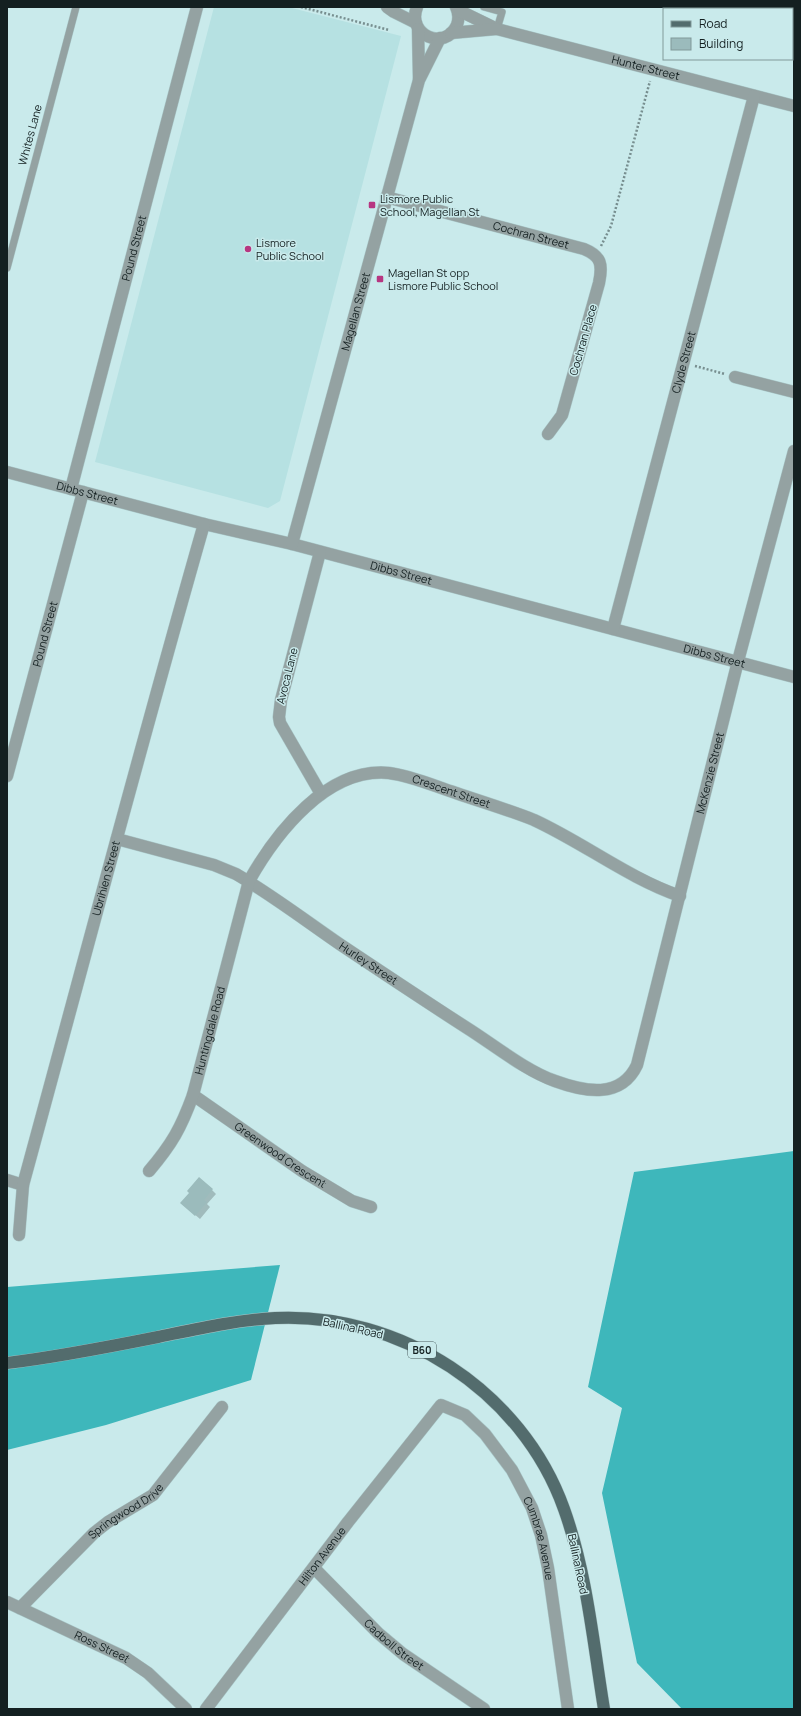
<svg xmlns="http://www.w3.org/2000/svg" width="801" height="1716" viewBox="0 0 801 1716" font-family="Manrope,sans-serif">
  <rect width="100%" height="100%" fill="#c9eaeb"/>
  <path fill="#b6e1e2" d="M 214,7 L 288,7 L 401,36 L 280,501 L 268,508 L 95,462 Z"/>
  <g fill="#3eb7bb">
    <path d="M 794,1151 L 794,1709 L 682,1709 L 637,1663 L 602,1493 L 622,1408 L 588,1387 L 634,1172 Z"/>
    <path d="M 280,1265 L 251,1380 L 106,1425 L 7,1450 L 7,1287 Z"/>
  </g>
  <path fill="#0003" d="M 212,1190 L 216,1194 L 207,1204 L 210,1207 L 200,1219 L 186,1207 L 190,1193 Z"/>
  <path fill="#9bbbbc" d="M 199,1177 L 213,1189 L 204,1200 L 207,1202 L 195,1216 L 180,1203 L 189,1193 L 187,1191 Z"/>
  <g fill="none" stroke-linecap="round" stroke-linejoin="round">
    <g stroke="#a8c6c7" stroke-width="8">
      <g id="lane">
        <path d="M 484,7 L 502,12 L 497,29"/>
        <path d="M 7,268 L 76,7"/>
      </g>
    </g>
    <g stroke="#a8c6c7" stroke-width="13">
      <g id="street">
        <path d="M 387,7 L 394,12 L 416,23"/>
        <path d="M 417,7 C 406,35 445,52 457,25 C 459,19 459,13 456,7"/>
        <path id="s1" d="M 458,10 L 497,29 L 794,106"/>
        <path d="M 418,29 L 419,79"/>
        <path d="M 451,33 L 496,29"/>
        <path id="s2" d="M 386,197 L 584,249 C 601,256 603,264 599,283 L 562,415 L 548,434"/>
        <path d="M 735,377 L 794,392"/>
        <path id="s3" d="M 7,472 L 204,524 L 292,544 L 794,677"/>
        <path id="s4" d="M 71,489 L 197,7"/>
        <path id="s5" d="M 292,544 L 419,80 L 440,38"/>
        <path d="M 320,552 L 281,700 L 279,717 L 280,723 L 321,794"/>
        <path id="s6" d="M 613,629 L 754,96"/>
        <path id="s7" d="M 7,776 L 83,492"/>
        <path id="s8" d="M 117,839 L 214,865 L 236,874 C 272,895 306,921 341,945 C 383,973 425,1001 467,1028 C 494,1045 526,1071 555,1081 C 585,1092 621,1099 637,1065 L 738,661 L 794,451"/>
        <path id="s9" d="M 193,1095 L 302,1171 L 352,1201 L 371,1207"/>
        <path id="s10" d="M 149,1171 C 172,1144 181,1128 193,1095 L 249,881 C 276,833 327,767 389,773 C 412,776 434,786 456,793 C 482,802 509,810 534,820 C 584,843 628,878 680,896"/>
        <path d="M 7,1180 L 23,1185"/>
        <path id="s11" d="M 19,1235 L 23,1185 C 83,965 141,744 204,524"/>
        <path id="s12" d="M 314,1568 L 378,1633 L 403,1654 L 484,1709"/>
        <path id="s13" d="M 7,1602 L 126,1658 L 148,1673 L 186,1709"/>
        <path id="s14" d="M 20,1608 L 94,1533 L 108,1522 L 153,1495 L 222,1407"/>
        <path id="s15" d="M 206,1709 L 348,1522 L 441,1405 L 465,1415 L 485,1434 L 512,1470 L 532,1508 L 541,1535 L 548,1568 L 568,1709"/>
      </g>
    </g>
    <g stroke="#a8c6c7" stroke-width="13">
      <path id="primary" d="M 7,1363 C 58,1357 108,1347 158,1337 C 197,1329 236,1320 275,1318 C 400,1312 522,1391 564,1509 C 587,1573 593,1642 604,1709"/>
    </g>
    <g stroke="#778e8f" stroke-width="2.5" stroke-dasharray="2 2" stroke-linecap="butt">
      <path d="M 301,7 L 389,30"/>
      <path d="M 601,246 L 611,226 L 650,81"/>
      <path d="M 695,366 L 725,374"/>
    </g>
    <use href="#lane" stroke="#94a2a2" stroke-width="7"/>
    <use href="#street" stroke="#94a2a2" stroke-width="12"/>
    <use href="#primary" stroke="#536c6d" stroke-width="12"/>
  </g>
  <g fill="#b73681" stroke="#c9eaeb" stroke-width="1.5">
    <rect x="368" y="201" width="8" height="8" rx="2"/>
    <circle cx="248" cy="249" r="4"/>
    <rect x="376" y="275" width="8" height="8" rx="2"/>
  </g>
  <g text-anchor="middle" stroke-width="3" stroke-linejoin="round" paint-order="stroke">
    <rect fill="#c9eaeb" stroke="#4a5d5e" stroke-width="1" x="408" y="1342" width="28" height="16" rx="3"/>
    <g font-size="10" font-weight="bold" fill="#142021">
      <text x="422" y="1354">B60</text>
    </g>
    <g font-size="11" fill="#142021" stroke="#c9eaeb">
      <text dy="4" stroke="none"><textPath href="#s1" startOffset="197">Hunter Street</textPath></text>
      <text transform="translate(30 135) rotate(-75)" y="4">Whites Lane</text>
      <text dy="4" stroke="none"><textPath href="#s2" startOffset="150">Cochran Street</textPath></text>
      <text dy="4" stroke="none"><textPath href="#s4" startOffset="249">Pound Street</textPath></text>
      <text dy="4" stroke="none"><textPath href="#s5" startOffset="241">Magellan Street</textPath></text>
      <text transform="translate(583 340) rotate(-74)" y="4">Cochran Place</text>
      <text dy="4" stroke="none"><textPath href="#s6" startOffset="276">Clyde Street</textPath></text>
      <text dy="4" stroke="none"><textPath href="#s3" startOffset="83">Dibbs Street</textPath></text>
      <text dy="4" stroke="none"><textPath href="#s3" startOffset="407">Dibbs Street</textPath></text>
      <text dy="4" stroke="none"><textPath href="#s7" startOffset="147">Pound Street</textPath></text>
      <text dy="4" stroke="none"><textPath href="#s3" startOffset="731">Dibbs Street</textPath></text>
      <text transform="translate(287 676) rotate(-76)" y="4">Avoca Lane</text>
      <text dy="4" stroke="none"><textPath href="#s8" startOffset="899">McKenzie Street</textPath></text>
      <text dy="4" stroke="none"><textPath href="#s10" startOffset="561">Crescent Street</textPath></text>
      <text dy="4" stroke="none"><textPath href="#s11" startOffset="368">Ubrihien Street</textPath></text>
      <text dy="4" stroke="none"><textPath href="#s8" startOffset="284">Hurley Street</textPath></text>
      <text dy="4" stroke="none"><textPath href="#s10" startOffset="155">Huntingdale Road</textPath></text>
      <text dy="4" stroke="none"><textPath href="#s9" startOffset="106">Greenwood Crescent</textPath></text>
      <text transform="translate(353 1328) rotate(13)" y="4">Ballina Road</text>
      <text dy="4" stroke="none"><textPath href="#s14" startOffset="144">Springwood Drive</textPath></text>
      <text dy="4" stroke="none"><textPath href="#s15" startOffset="557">Cumbrae Avenue</textPath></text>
      <text dy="4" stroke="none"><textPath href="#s15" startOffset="192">Hilton Avenue</textPath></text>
      <text transform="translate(578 1564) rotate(78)" y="4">Ballina Road</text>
      <text dy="4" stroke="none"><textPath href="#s12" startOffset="111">Cadboll Street</textPath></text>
      <text dy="4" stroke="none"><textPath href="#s13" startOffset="105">Ross Street</textPath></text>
    </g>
    <g font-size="11" fill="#142021" stroke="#c9eaeb" text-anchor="start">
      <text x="380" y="203">Lismore Public<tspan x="380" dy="13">School, Magellan St</tspan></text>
      <text x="256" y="247">Lismore<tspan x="256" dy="13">Public School</tspan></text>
      <text x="388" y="277">Magellan St opp<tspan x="388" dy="13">Lismore Public School</tspan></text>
    </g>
  </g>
  <rect width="801" height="1716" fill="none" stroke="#142021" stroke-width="16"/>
  <rect x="663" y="8" width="130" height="52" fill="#c9eaeb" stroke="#81999a"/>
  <rect x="671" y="21" width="20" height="6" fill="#536c6d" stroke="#81999a"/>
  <text x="699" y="28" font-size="12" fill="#142021">Road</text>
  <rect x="671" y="38" width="20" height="12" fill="#9bbbbc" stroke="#81999a"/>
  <text x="699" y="48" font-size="12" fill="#142021">Building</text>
</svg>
